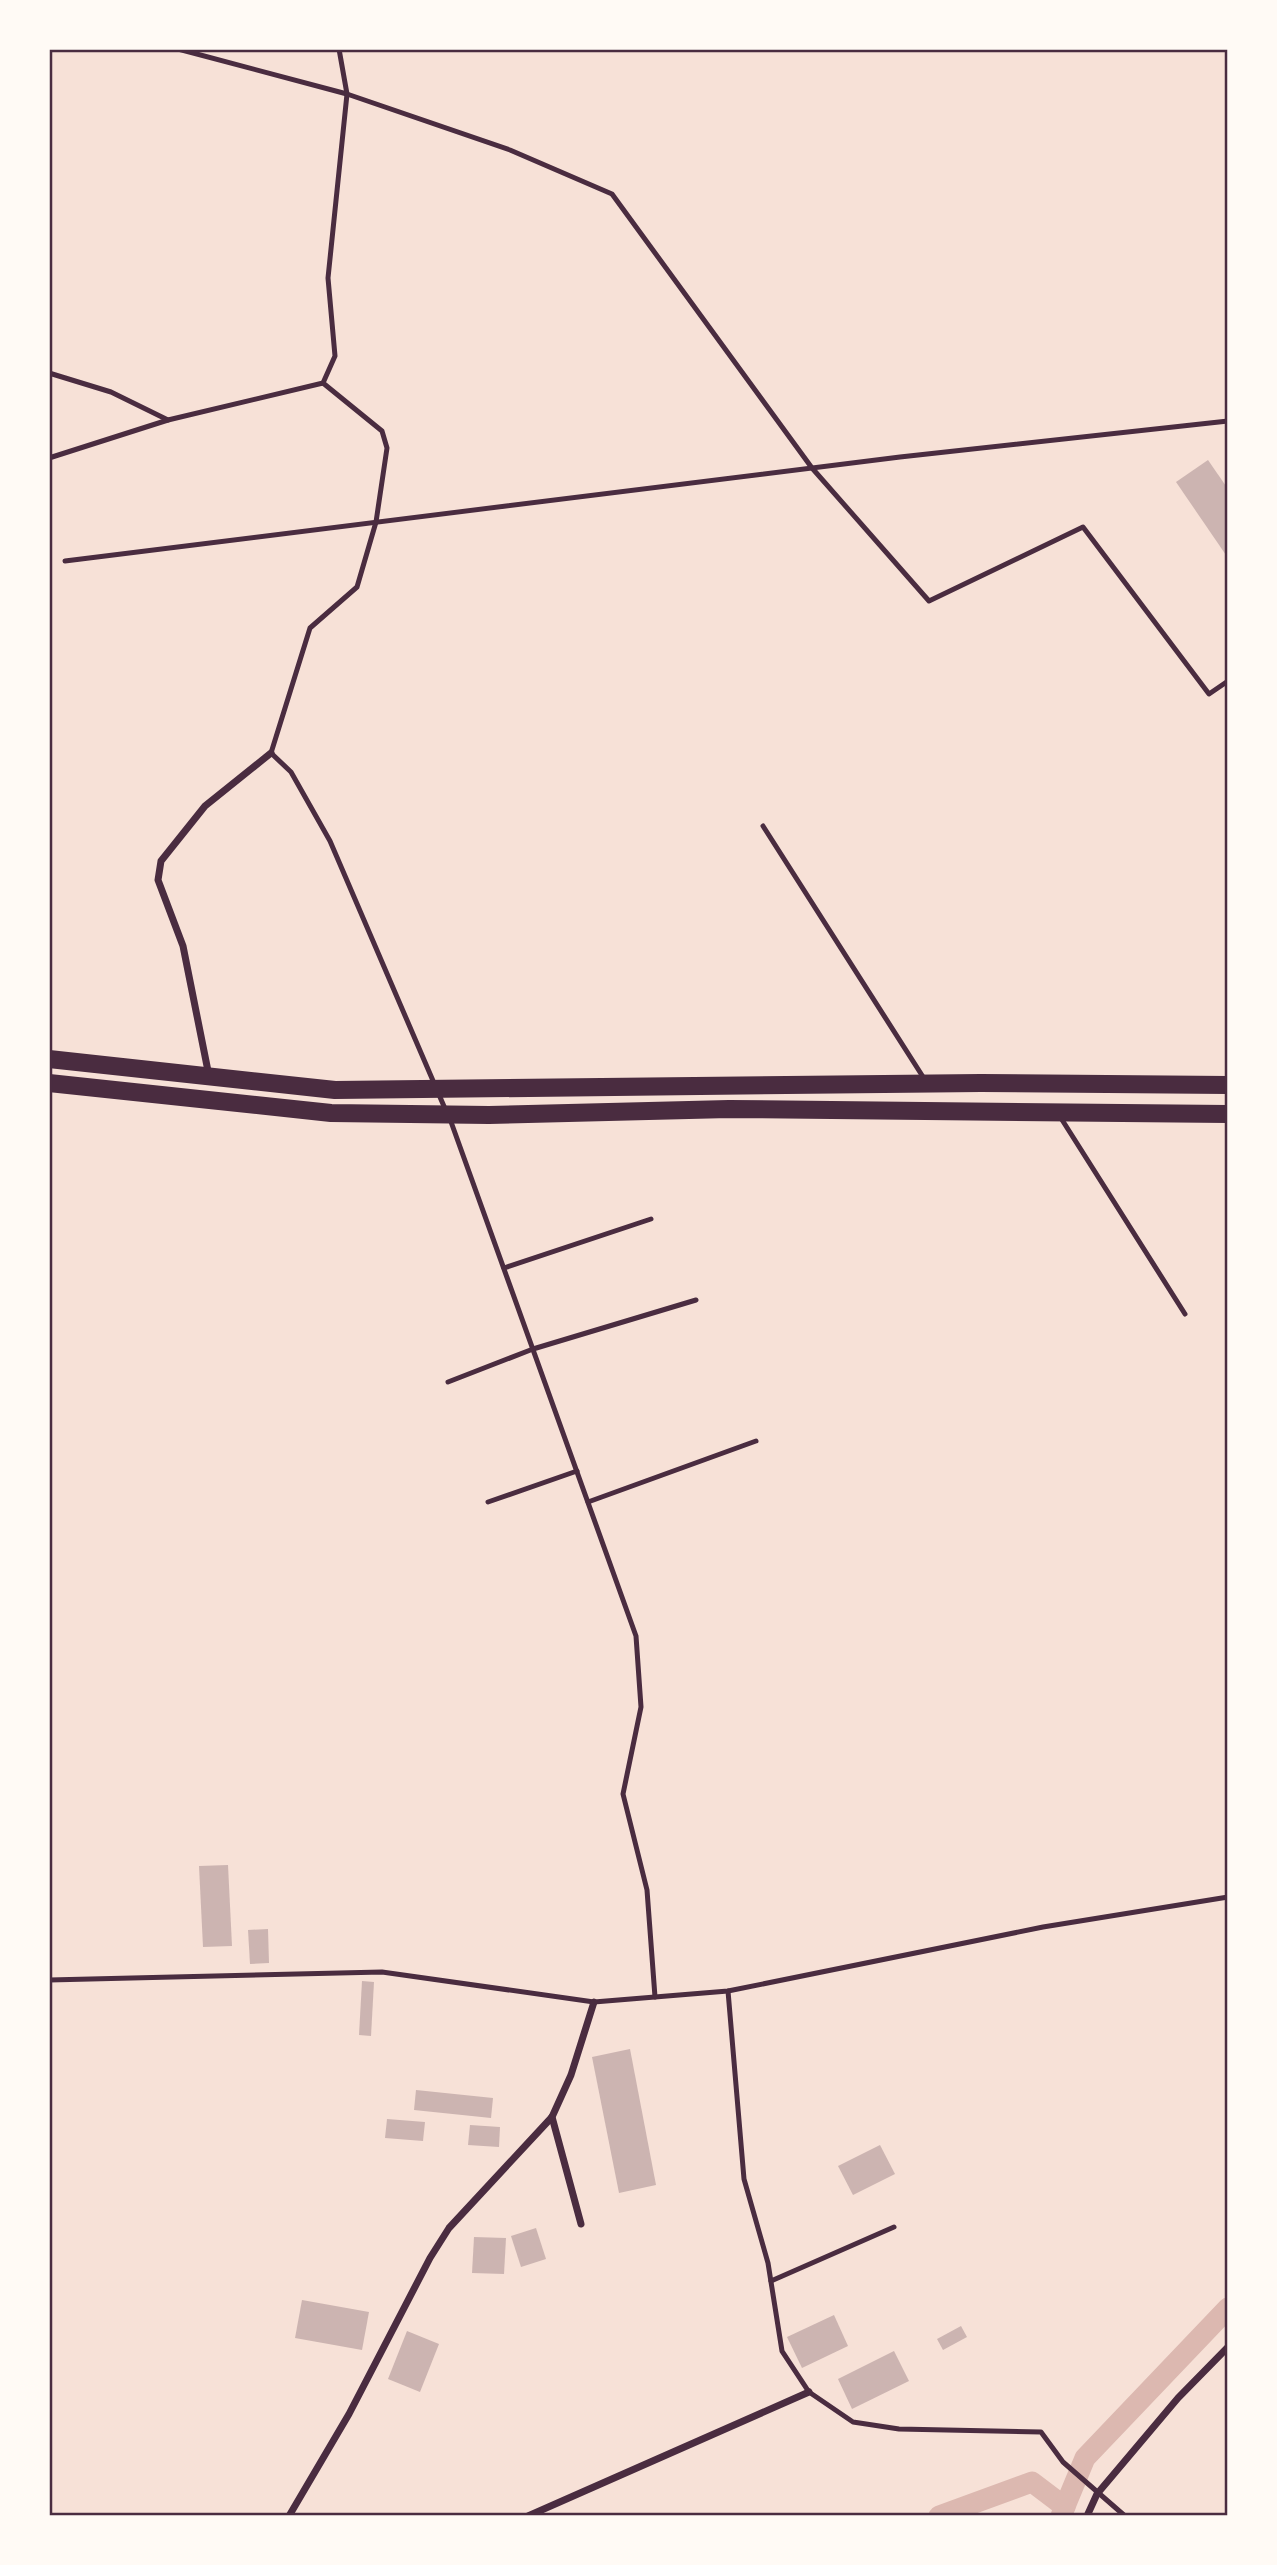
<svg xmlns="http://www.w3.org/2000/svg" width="1277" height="2565" viewBox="0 0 1277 2565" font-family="'IBM Plex Sans',sans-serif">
  <rect width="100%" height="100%" fill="#f7e1d7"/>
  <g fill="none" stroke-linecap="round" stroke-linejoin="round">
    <g stroke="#dcb8b0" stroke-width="21">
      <path d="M 939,2516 L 1032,2482 L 1065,2507"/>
      <path d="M 1061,2516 L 1085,2458 L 1228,2308"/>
    </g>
  </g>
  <g fill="#ccb4b1">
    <path d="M 1208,460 L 1228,489 L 1228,558 L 1176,482 Z"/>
    <path d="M 228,1865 L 232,1946 L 203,1947 L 199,1866 Z"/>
    <path d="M 268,1929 L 269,1963 L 250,1964 L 248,1930 Z"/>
    <path d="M 362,1981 L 374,1982 L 371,2036 L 359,2035 Z"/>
    <path d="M 630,2049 L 656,2185 L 619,2193 L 592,2057 Z"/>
    <path d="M 416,2090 L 493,2098 L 491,2118 L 414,2110 Z"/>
    <path d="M 387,2119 L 425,2122 L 423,2141 L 385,2138 Z"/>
    <path d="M 470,2125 L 500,2127 L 499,2147 L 468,2145 Z"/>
    <path d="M 880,2145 L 895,2174 L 853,2195 L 838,2166 Z"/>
    <path d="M 536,2228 L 546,2259 L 521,2267 L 511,2236 Z"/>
    <path d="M 474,2237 L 506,2238 L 504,2274 L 472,2273 Z"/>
    <path d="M 302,2300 L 369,2312 L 362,2350 L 295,2338 Z"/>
    <path d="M 834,2315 L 848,2346 L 802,2368 L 787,2337 Z"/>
    <path d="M 961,2326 L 967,2337 L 943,2350 L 937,2339 Z"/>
    <path d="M 407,2331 L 439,2344 L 420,2392 L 388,2379 Z"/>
    <path d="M 894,2351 L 909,2381 L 852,2409 L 838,2379 Z"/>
  </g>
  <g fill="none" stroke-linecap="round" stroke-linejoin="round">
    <g stroke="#4a2c40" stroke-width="5">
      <path d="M 178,49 L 347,94 L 510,150 L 612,194 L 812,468 L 929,601 L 1083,527 L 1209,694 L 1228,681"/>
      <path d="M 49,373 L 111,392 L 168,420"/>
      <path d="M 323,383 L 382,431 L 387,448 L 376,522 L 357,587 L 310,628 L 271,753 L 291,772 L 330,841 L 446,1111"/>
      <path d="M 49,458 L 168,420 L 323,383 L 335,356 L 328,278 L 347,94 L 339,49"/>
      <path d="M 65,561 L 900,457 L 1228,421"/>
      <path d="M 763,826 L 925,1080"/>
      <path d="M 1059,1115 L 1185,1314"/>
      <path d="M 450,1119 L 636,1636 L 641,1707 L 623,1794 L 647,1890 L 655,1997"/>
      <path d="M 504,1268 L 651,1219"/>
      <path d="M 448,1382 L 533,1349 L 696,1300"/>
      <path d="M 488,1502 L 577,1471"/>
      <path d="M 588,1502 L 756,1441"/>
      <path d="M 49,1980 L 382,1972 L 594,2002 L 728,1991 L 1043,1927 L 1228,1897"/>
      <path d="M 728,1991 L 744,2179 L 768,2263 L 782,2351 L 809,2392 L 853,2422 L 899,2429 L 1041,2432 L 1063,2462 L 1125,2516"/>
      <path d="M 771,2281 L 894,2227"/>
    </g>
    <g stroke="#4a2c40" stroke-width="7">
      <path d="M 209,1076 L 183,946 L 158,880 L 161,861 L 205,806 L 271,753"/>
      <path d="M 552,2117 L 581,2224"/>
      <path d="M 289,2516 L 349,2414 L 430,2258 L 449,2228 L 552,2117 L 571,2075 L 594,2002"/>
      <path d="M 528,2516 L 809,2392"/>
      <path d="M 1087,2516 L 1097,2494 L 1178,2398 L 1228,2347"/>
    </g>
    <g stroke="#4a2c40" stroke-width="18">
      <path d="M 49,1059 L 335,1090 L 981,1083 L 1228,1085"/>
      <path d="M 49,1083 L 331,1113 L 489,1115 L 729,1109 L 1228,1114"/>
    </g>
  </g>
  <rect width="1277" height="2565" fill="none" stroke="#fffaf5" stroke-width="102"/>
  <rect x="51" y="51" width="1175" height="2463" fill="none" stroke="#4a2c40" stroke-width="2.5"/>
</svg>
